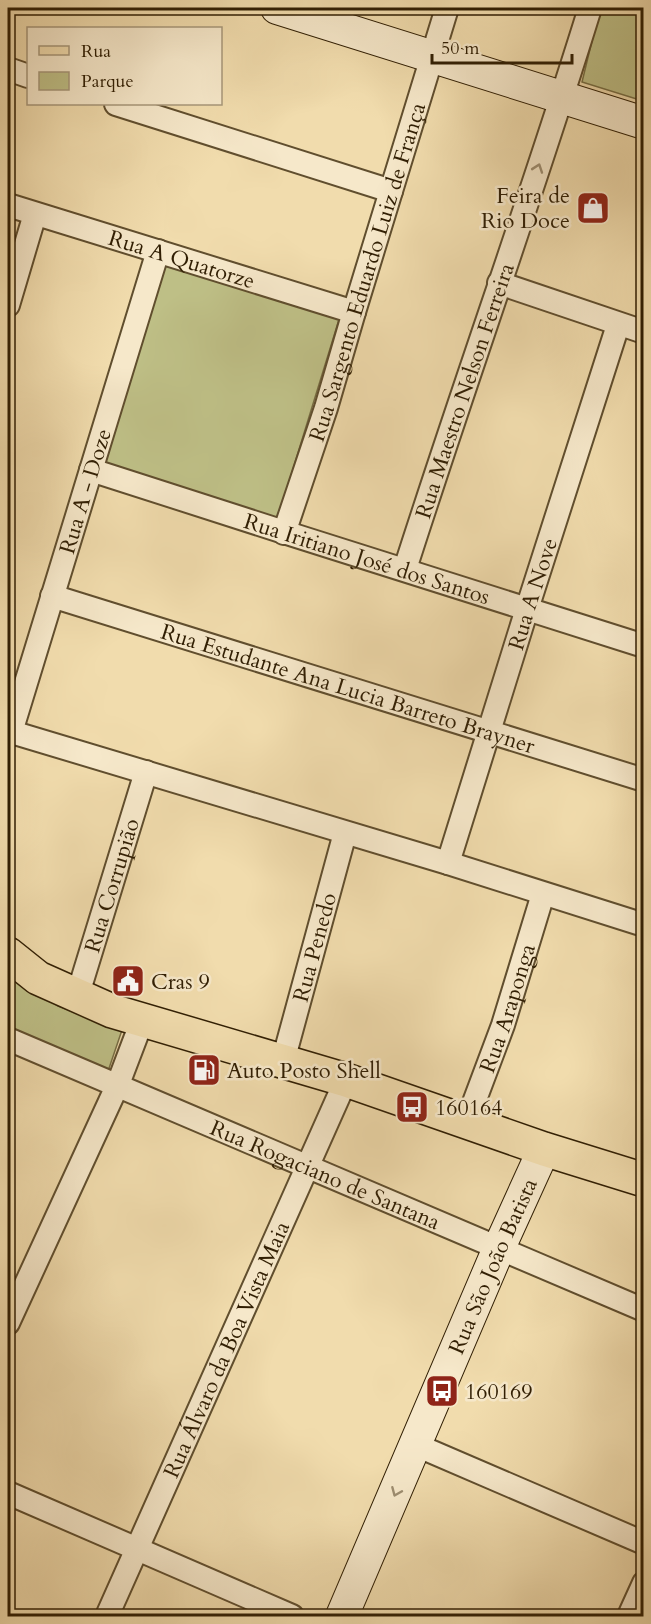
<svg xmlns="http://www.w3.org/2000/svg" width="651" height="1624" viewBox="0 0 651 1624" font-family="Cardo,serif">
  <rect width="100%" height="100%" fill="#f1dcad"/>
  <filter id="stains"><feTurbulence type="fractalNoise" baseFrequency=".00333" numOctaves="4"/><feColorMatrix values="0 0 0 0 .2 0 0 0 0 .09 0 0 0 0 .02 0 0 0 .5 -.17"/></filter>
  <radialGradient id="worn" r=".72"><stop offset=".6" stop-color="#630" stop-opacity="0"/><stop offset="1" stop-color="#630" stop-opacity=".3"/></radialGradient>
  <g fill="#bebf86" stroke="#776e44" stroke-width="1.5">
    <path d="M 600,8 L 643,8 L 643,101 L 582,82 Z"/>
    <path d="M 162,255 L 341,313 L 277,521 L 98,463 Z"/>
    <path d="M 8,971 L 58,1006 L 122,1030 L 102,1089 L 8,1048 Z"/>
  </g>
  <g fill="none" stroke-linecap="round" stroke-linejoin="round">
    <g stroke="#604e2e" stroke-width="26">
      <g id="street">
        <path d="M 8,69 L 28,76"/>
        <path d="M 116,104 L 391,191"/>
        <path id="s1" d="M 8,205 L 354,312"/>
        <path d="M 499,283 L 644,332"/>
        <path d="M 8,305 L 35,214"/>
        <path id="s2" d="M 91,470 C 275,530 459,587 644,646"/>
        <path id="s3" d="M 284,533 L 326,408 L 354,312 L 447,8"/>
        <path id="s4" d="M 405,569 C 465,381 532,196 590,8"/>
        <path id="s5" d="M 52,596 L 644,780"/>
        <path d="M 8,731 L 448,863 L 644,925"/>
        <path id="s6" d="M 11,732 L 158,251"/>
        <path id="s7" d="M 448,863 L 527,609 L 618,325"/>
        <path id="s8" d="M 77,997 L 146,772"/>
        <path id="s9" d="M 8,1039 L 644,1310"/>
        <path id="s10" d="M 283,1061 L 345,833"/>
        <path id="s11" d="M 467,1121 L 503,1025 L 543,894"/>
        <path d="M 8,1323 L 118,1084 L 142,1021"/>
        <path d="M 416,1445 L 644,1543"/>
        <path d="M 8,1493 L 292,1616"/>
        <path id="s12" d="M 107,1616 L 346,1080"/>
        <path d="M 629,1616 L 644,1583"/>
      </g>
    </g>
    <g stroke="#301e03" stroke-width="34">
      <g id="secondary">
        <path d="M 277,8 L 644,123"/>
        <path id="s13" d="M 342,1616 L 499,1248 L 544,1149"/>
      </g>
    </g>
    <g stroke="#301e03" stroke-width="36">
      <path id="primary" d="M 8,954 L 38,978 L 112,1011 L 346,1080 L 544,1149 L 644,1180"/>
    </g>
    <use href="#street" stroke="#f6e8ca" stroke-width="22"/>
    <use href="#secondary" stroke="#f6e8ca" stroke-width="32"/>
    <use href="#primary" stroke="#f1dcad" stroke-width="33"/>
  </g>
  <defs><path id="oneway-chevron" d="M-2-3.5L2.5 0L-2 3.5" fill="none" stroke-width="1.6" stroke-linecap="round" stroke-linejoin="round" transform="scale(1.5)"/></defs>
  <g stroke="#9d8d70">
    <use href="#oneway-chevron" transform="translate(538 168) rotate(-71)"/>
    <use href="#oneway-chevron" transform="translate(396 1492) rotate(113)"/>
  </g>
  <defs>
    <g id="shop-square" transform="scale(1.725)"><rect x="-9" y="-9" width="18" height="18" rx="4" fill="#8f2418" stroke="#f6e8ca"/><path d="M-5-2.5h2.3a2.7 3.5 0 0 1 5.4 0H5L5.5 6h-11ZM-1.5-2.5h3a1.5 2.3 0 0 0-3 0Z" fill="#fff"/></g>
    <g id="civic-square" transform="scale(1.725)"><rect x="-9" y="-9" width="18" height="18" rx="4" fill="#8f2418" stroke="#f6e8ca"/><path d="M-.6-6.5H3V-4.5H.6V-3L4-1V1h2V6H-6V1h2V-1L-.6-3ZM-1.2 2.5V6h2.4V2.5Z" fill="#fff"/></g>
    <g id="fuel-square" transform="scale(1.725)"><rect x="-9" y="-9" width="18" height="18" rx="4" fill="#8f2418" stroke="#f6e8ca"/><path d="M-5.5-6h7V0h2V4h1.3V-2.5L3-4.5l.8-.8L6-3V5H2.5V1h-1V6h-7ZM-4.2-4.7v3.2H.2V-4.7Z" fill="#fff"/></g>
    <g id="bus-square" transform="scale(1.725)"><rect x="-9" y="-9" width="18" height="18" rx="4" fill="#8f2418" stroke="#f6e8ca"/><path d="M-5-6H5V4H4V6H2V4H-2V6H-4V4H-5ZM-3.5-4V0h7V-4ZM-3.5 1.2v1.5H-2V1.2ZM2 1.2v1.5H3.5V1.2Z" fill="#fff"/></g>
  </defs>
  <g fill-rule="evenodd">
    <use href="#shop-square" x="593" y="208"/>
    <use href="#civic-square" x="128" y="981"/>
    <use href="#fuel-square" x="204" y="1070"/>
    <use href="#bus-square" x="412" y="1107"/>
    <use href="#bus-square" x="442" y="1391"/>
  </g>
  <g text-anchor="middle" stroke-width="5" stroke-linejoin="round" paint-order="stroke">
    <g font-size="22" fill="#301e03" stroke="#f6e8ca" text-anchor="start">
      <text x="570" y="203" text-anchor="end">Feira de<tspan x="570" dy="25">Rio Doce</tspan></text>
      <text x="151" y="989">Cras 9</text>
      <text x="227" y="1078">Auto Posto Shell</text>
      <text x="435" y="1115">160164</text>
      <text x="465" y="1399">160169</text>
    </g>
    <g font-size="22" fill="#301e03" stroke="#f6e8ca">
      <text dy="8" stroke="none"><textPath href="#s1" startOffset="182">Rua A Quatorze</textPath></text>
      <text dy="8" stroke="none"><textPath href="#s3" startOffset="274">Rua Sargento Eduardo Luiz de França</textPath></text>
      <text dy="8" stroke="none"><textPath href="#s4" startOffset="188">Rua Maestro Nelson Ferreira</textPath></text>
      <text dy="8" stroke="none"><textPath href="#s6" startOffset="252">Rua A - Doze</textPath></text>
      <text dy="8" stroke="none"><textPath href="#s2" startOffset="290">Rua Iritiano José dos Santos</textPath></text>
      <text dy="8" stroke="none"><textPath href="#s7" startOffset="282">Rua A Nove</textPath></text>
      <text dy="8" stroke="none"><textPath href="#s5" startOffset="310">Rua Estudante Ana Lucia Barreto Brayner</textPath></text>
      <text dy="8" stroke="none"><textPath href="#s8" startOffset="117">Rua Corrupião</textPath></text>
      <text dy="8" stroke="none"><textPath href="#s10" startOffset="118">Rua Penedo</textPath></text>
      <text dy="8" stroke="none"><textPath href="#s11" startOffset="120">Rua Araponga</textPath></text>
      <text dy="8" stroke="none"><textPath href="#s9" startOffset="345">Rua Rogaciano de Santana</textPath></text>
      <text dy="8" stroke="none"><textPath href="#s13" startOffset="381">Rua São João Batista</textPath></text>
      <text dy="8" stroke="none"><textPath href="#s12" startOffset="292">Rua Álvaro da Boa Vista Maia</textPath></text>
    </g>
  </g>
  <rect width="651" height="1624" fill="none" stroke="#f1dcad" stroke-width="30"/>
  <rect x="9" y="9" width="633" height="1606" fill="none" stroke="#301e03" stroke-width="3"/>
  <rect x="15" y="15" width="621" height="1594" fill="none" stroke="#301e03" stroke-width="1.5"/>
  <rect x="27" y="27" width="195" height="78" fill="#f6e8ca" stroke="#a7977a" stroke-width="1.5"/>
  <rect x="39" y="46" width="30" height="9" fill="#f1dcad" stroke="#a7977a" stroke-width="1.5"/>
  <text x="81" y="57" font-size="18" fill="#301e03">Rua</text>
  <rect x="39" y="72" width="30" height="18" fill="#bebf86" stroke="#a7977a" stroke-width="1.5"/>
  <text x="81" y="87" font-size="18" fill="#301e03">Parque</text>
  <path d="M432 54v9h140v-9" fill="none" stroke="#301e03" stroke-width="3"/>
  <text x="441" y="54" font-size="18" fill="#301e03" stroke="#f6e8ca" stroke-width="4.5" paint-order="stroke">50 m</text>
  <rect width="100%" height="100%" filter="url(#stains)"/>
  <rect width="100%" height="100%" fill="url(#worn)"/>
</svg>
